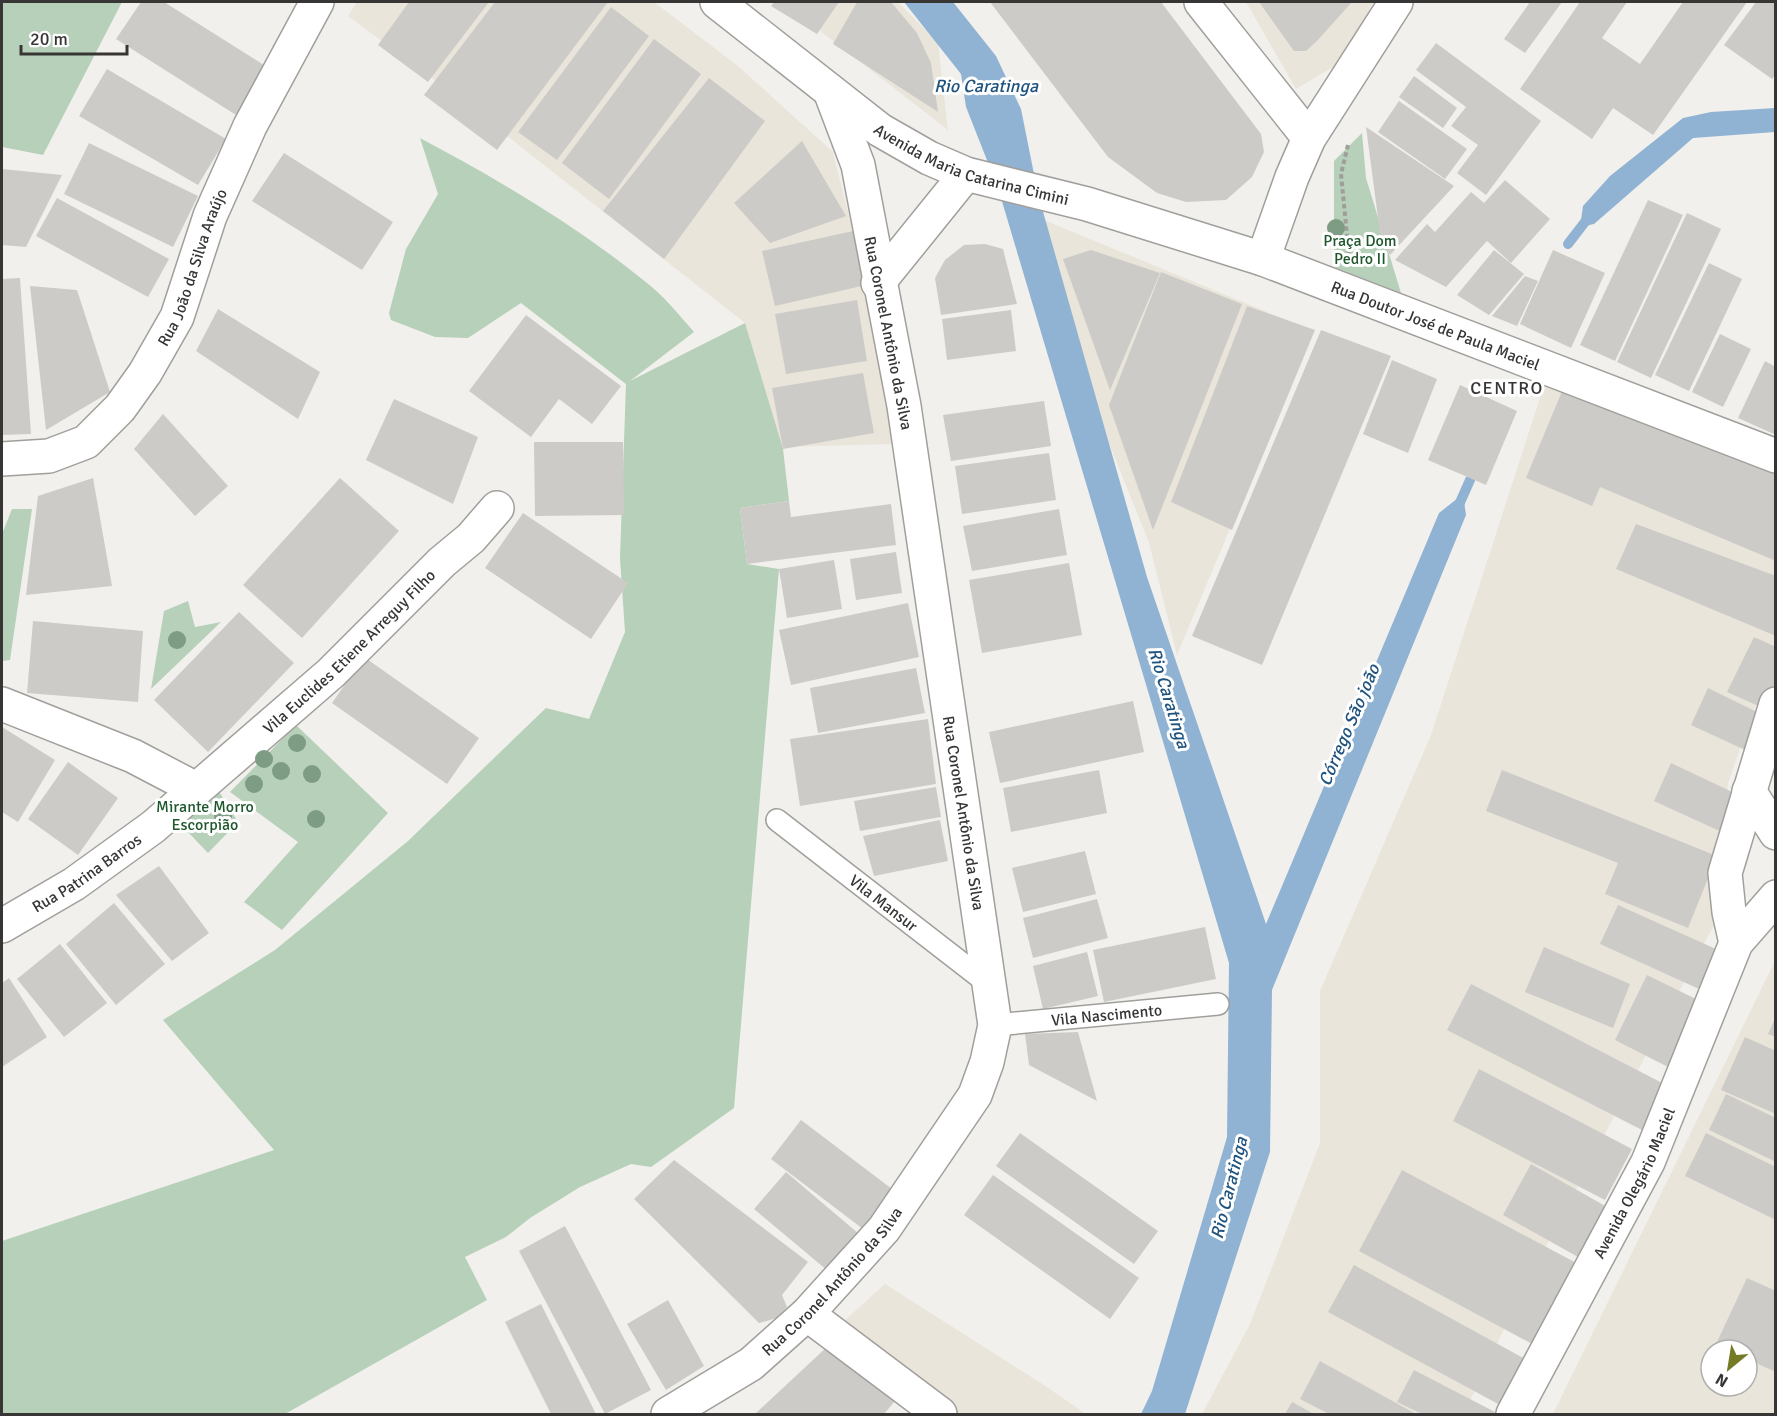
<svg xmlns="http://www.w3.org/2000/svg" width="1777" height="1416" viewBox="0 0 1777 1416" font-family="Signika,sans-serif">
  <rect width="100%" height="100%" fill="#f2f0ec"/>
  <g fill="#eae5da" fill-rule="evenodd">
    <path d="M 357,2 L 654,2 L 738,66 L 833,152 L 887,368 L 896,444 L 779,447 L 745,323 L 456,96 L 348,16 Z"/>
    <path d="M 783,2 L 898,2 L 938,43 L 948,130 Z"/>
    <path d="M 1246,2 L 1373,2 L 1343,61 L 1296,89 Z"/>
    <path d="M 1015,208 L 1313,331 L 1177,655 L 1149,543 Z"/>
    <path d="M 1547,376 L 1775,467 L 1775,651 L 1728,783 L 1716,921 L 1514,1308 L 1464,1414 L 1202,1414 L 1250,1324 L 1320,1143 L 1320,991 L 1431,735 Z"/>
    <path d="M 1775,961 L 1775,1414 L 1553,1414 ZM 1711,1350 L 1747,1350 L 1747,1386 L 1711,1386 Z"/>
    <path d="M 885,1284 L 1044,1385 L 1086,1414 L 956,1414 L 844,1321 Z"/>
  </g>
  <g fill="#b6d0b9">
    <path d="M 2,2 L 122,2 L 43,155 L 2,147 Z"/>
    <path d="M 1362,133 L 1366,178 L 1401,293 L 1334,267 L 1334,161 Z"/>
    <path d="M 420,138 C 501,181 582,229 653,288 C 668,301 681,317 694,332 L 630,381 L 745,323 L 783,449 L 789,501 L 740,508 L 747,564 L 779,569 L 734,1108 L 651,1167 L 631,1164 L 580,1187 L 530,1218 L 506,1237 L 465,1257 L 487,1300 L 285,1414 L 2,1414 L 2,1241 L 274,1150 L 163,1020 L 275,950 L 408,841 L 546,708 L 589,719 L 625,632 L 620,558 L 626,384 L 521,303 L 468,338 L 435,337 L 391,320 L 389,313 L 406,249 L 438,194 Z"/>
    <path d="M 12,509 L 32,509 L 10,660 L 2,661 L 2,534 Z"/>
    <path d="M 188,601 L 195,627 L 221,622 L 151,689 L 164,611 Z"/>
    <path d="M 296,725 L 388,813 L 282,930 L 244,902 L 298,842 L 230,792 Z"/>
    <path d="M 210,777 L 238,822 L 208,853 L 167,810 Z"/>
  </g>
  <g fill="#90b3d4">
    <path d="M 904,2 L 953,2 L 996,56 L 1021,109 L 1038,194 L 1147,577 L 1266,924 L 1439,513 L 1463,494 L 1466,515 L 1272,990 L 1270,1152 L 1185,1414 L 1141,1414 L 1152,1391 L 1227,1137 L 1229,963 L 998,188 L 966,107 L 961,74 Z"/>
    <path d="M 1775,108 L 1775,132 L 1693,138 L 1594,224 L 1580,227 L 1583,206 L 1610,176 L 1683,118 L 1711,112 Z"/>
  </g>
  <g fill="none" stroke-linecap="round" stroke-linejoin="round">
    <g stroke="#90b3d4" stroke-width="10">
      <path d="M 1568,244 L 1588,218"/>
      <path d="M 1458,507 L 1470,480"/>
    </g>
  </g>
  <g fill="#cdcbc8">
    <path d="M 141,2 L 164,2 L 267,67 L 236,115 L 116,39 Z"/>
    <path d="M 409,2 L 489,2 L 428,82 L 378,45 Z"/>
    <path d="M 495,2 L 608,2 L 497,150 L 424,95 Z"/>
    <path d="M 774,2 L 839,2 L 817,34 L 771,6 Z"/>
    <path d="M 857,2 L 891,2 L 917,33 L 931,63 L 938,112 L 833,44 Z"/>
    <path d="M 990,2 L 1161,2 L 1261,134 L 1264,152 L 1252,177 L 1226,200 L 1186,202 L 1157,193 L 1108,157 Z"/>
    <path d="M 1259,2 L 1352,2 L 1317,41 L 1306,51 L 1294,51 Z"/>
    <path d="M 1530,2 L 1562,2 L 1525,53 L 1504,39 Z"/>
    <path d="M 1580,2 L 1627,2 L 1602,38 L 1640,64 L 1683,2 L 1747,2 L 1653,135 L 1613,108 L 1592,139 L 1520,89 Z"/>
    <path d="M 1756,2 L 1776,2 L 1776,74 L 1772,79 L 1724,45 Z"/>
    <path d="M 611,7 L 649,36 L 557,160 L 518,132 Z"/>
    <path d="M 654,39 L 701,74 L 609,199 L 562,163 Z"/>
    <path d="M 1436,43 L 1541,121 L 1486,195 L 1457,173 L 1478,145 L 1451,126 L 1466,107 L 1416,70 Z"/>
    <path d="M 107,69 L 226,139 L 198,185 L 79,116 Z"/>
    <path d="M 1414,76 L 1457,108 L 1443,128 L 1399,97 Z"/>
    <path d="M 709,78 L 765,121 L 664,259 L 603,211 Z"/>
    <path d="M 1399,101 L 1467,149 L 1445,179 L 1378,132 Z"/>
    <path d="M 1366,127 L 1454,186 L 1390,255 L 1380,233 Z"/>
    <path d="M 802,141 L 846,216 L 770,243 L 734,203 Z"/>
    <path d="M 89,143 L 198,196 L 173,247 L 64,194 Z"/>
    <path d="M 284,153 L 393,222 L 362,270 L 252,201 Z"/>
    <path d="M 2,169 L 62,175 L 26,247 L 2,245 Z"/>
    <path d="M 1505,180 L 1550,219 L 1511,263 L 1487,241 L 1446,287 L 1395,260 L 1427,224 L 1435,232 L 1471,192 L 1484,203 Z"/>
    <path d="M 57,198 L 169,259 L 148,297 L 36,236 Z"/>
    <path d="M 1648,200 L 1683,215 L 1615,361 L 1580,345 Z"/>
    <path d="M 1687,213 L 1721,229 L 1651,378 L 1617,362 Z"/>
    <path d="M 853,231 L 866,285 L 775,306 L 762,251 Z"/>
    <path d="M 985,244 L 1003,249 L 1017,304 L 941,315 L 935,278 L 945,260 L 964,245 Z"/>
    <path d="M 1091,250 L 1160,273 L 1110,390 L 1063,259 Z"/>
    <path d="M 1494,250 L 1524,274 L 1489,315 L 1457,295 Z"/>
    <path d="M 1553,250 L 1605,273 L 1571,348 L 1520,324 Z"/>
    <path d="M 1709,263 L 1742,279 L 1689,391 L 1655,375 Z"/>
    <path d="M 1161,272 L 1242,304 L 1153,530 L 1109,405 Z"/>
    <path d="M 1525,276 L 1538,281 L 1517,326 L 1492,316 Z"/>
    <path d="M 20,278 L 31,434 L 2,435 L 2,279 Z"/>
    <path d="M 30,286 L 77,290 L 110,392 L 46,430 Z"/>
    <path d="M 857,300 L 867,361 L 786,374 L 775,314 Z"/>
    <path d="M 1247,306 L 1315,330 L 1232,530 L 1171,502 Z"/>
    <path d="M 218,309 L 320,372 L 298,419 L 196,351 Z"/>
    <path d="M 1011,310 L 1016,351 L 947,360 L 942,319 Z"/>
    <path d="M 526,315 L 621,386 L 592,424 L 559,399 L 531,437 L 469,391 Z"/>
    <path d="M 1321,330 L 1391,356 L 1262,665 L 1192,636 Z"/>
    <path d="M 1720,334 L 1751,349 L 1723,407 L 1692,392 Z"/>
    <path d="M 1392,360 L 1437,379 L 1408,453 L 1363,434 Z"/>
    <path d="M 1765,361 L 1776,367 L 1776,435 L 1738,418 Z"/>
    <path d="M 863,373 L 874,433 L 783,449 L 772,388 Z"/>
    <path d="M 1565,384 L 1776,470 L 1776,561 L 1600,487 L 1592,506 L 1526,478 Z"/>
    <path d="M 1460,385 L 1517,411 L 1486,485 L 1428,460 Z"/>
    <path d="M 394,399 L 478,437 L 453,504 L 366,460 Z"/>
    <path d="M 1044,401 L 1051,446 L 951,461 L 943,415 Z"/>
    <path d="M 163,414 L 228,486 L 195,516 L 134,449 Z"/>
    <path d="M 534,442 L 623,442 L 624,515 L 535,516 Z"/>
    <path d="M 1049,453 L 1056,500 L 962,514 L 955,466 Z"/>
    <path d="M 93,478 L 112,586 L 26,595 L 38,496 Z"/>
    <path d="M 340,478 L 399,531 L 302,638 L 243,585 Z"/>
    <path d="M 789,501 L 791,517 L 891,504 L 896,545 L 747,564 L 740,508 Z"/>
    <path d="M 1059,509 L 1067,555 L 972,571 L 963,526 Z"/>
    <path d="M 523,513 L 628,583 L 591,639 L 485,568 Z"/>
    <path d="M 1636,524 L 1776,576 L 1776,636 L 1616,569 Z"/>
    <path d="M 896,552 L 902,593 L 856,600 L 850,559 Z"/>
    <path d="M 834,560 L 842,609 L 787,618 L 779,569 Z"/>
    <path d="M 1069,563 L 1082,635 L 982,653 L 969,580 Z"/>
    <path d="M 908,603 L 919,657 L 791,685 L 779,630 Z"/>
    <path d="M 239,612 L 294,663 L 208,752 L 154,700 Z"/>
    <path d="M 33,621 L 143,631 L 138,702 L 27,693 Z"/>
    <path d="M 1754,637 L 1776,647 L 1776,681 L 1763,708 L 1727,692 Z"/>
    <path d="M 364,657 L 479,738 L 447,784 L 332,703 Z"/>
    <path d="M 916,668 L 925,713 L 818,733 L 810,688 Z"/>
    <path d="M 1708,688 L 1761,714 L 1745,750 L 1691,725 Z"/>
    <path d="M 1133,701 L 1144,752 L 1000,783 L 989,732 Z"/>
    <path d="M 928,719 L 936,784 L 800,806 L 790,739 Z"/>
    <path d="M 2,727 L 55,760 L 18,822 L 2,812 Z"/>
    <path d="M 68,762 L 118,798 L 78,855 L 28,819 Z"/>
    <path d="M 1671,763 L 1743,797 L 1726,834 L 1654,801 Z"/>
    <path d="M 1099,770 L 1107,813 L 1011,832 L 1003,788 Z"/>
    <path d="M 1502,770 L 1717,856 L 1688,928 L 1605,894 L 1618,863 L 1486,811 Z"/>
    <path d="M 936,787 L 941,817 L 860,831 L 854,801 Z"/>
    <path d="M 940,820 L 948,861 L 874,876 L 863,836 Z"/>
    <path d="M 1085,851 L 1096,894 L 1023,912 L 1012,868 Z"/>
    <path d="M 159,866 L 209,933 L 172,961 L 116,895 Z"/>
    <path d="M 1097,899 L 1108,938 L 1033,958 L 1023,918 Z"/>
    <path d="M 114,903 L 165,964 L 116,1005 L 66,944 Z"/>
    <path d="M 1618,905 L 1727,954 L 1710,994 L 1600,944 Z"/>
    <path d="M 1205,927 L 1216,979 L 1104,1002 L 1093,950 Z"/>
    <path d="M 60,944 L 107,1003 L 64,1037 L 17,979 Z"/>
    <path d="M 1544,947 L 1630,984 L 1613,1028 L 1525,992 Z"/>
    <path d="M 1087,952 L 1098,996 L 1043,1009 L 1033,966 Z"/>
    <path d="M 1647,975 L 1704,1003 L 1670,1068 L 1615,1040 Z"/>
    <path d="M 9,978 L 47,1037 L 2,1067 L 2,983 Z"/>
    <path d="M 1471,984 L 1666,1085 L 1642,1130 L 1447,1030 Z"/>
    <path d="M 1776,1016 L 1776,1037 L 1768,1034 Z"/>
    <path d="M 1078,1032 L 1097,1101 L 1029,1065 L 1025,1034 Z"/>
    <path d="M 1745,1037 L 1776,1051 L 1776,1114 L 1721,1090 Z"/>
    <path d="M 1479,1069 L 1632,1149 L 1605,1200 L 1453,1121 Z"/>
    <path d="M 1726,1094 L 1776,1118 L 1776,1162 L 1709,1130 Z"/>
    <path d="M 801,1120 L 892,1189 L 863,1229 L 771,1159 Z"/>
    <path d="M 1020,1133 L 1158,1231 L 1134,1264 L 996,1166 Z"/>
    <path d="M 1706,1133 L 1776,1167 L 1776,1220 L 1685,1176 Z"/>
    <path d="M 674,1160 L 808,1262 L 782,1295 L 787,1307 L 777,1318 L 759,1323 L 634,1199 Z"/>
    <path d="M 1531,1164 L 1607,1207 L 1578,1257 L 1503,1215 Z"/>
    <path d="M 1402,1170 L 1580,1265 L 1536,1346 L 1359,1251 Z"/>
    <path d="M 786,1172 L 859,1234 L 828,1271 L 754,1209 Z"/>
    <path d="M 993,1175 L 1139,1278 L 1110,1319 L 964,1215 Z"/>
    <path d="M 565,1226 L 651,1390 L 605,1414 L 519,1251 Z"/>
    <path d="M 1354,1265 L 1525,1359 L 1500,1405 L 1328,1312 Z"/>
    <path d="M 1747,1278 L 1776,1291 L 1776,1372 L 1747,1359 L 1747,1350 L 1728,1350 L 1716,1344 Z"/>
    <path d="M 668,1300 L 704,1366 L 666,1390 L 627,1324 Z"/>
    <path d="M 541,1304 L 596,1414 L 551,1414 L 505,1322 Z"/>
    <path d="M 829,1345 L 895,1401 L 884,1414 L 755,1414 Z"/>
    <path d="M 1320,1361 L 1416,1414 L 1329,1414 L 1300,1399 Z"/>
    <path d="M 1414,1370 L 1495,1412 L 1494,1414 L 1422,1414 L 1397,1402 Z"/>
    <path d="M 1292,1402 L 1314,1414 L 1285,1414 Z"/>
  </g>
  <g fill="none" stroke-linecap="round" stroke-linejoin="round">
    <g stroke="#a19f9b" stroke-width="24">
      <g id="service">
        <path id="s1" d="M 777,820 L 990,985"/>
        <path id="s2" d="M 995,1025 L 1218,1004"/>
      </g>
    </g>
    <g stroke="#a19f9b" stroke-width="36">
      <g id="minor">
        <path id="s3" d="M 2,459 L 49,456 L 86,442 L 120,408 L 145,373 L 177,317 L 210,216 L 250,126 L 317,2"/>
        <path d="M 2,704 L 133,756 L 196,789"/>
        <path id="s4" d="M 2,926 L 74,884 L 153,827 L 331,673 L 442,562 L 471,538 L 497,508"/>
        <path d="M 807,1314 L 940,1414"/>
      </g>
    </g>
    <g stroke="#a19f9b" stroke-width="36">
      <g id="tertiary">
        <path d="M 1201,2 L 1309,138"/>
        <path d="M 1263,259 L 1292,177 L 1309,138 L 1396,2"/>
      </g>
    </g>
    <g stroke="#a19f9b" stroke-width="36">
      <g id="secondary">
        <path id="s5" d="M 717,2 L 880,130 L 929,158 L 966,174 L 1087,204 L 1263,259 L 1776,456"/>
        <path d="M 878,283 L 966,174"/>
        <path d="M 1749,791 L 1776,833"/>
        <path d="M 1736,943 L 1729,912 L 1725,873 L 1776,704"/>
        <path id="s6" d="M 668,1414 L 751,1364 L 807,1314 L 884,1229 L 975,1095 L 987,1062 L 995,1025 L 904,406 L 858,165 L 830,91"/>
        <path id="s7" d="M 1513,1414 L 1648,1162 L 1736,943 L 1776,897"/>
      </g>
    </g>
    <path stroke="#9f9e9b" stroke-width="4" stroke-dasharray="4.5 3" stroke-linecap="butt" d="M 1348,145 L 1341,174 L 1349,256"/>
    <use href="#service" stroke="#fff" stroke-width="21"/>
    <use href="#minor" stroke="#fff" stroke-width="33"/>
    <use href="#tertiary" stroke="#fff" stroke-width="33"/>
    <use href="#secondary" stroke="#fff" stroke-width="33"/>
  </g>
  <g fill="#7e9c83">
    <circle cx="1336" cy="228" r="9"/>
    <circle cx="177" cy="640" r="9"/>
    <circle cx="297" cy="743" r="9"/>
    <circle cx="264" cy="759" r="9"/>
    <circle cx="281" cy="771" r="9"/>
    <circle cx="312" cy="774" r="9"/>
    <circle cx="254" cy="784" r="9"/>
    <circle cx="223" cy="816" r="9"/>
    <circle cx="316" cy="819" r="9"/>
  </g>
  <g text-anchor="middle" stroke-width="6" stroke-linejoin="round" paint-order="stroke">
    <g font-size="16" fill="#373635" stroke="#fff">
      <text dy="6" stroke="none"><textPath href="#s5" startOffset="306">Avenida Maria Catarina Cimini</textPath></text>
      <text dy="6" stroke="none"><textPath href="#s3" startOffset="294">Rua João da Silva Araújo</textPath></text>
      <text dy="6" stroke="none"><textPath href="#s5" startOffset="798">Rua Doutor José de Paula Maciel</textPath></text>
      <text transform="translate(889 333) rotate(79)" y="6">Rua Coronel Antônio da Silva</text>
      <text dy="6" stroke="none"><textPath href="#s4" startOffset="444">Vila Euclides Etiene Arreguy Filho</textPath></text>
      <text transform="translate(964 813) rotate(81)" y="6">Rua Coronel Antônio da Silva</text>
      <text dy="6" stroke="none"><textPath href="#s4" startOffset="100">Rua Patrina Barros</textPath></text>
      <text dy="6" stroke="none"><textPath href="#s1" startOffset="135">Vila Mansur</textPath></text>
      <text dy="6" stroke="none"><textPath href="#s2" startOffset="112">Vila Nascimento</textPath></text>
      <text dy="6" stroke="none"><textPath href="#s7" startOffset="261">Avenida Olegário Maciel</textPath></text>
      <text dy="6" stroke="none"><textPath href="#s6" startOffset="213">Rua Coronel Antônio da Silva</textPath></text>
    </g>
    <g font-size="16" fill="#1f572d" stroke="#fff">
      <text x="1360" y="246">Praça Dom<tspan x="1360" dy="18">Pedro II</tspan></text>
      <text x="205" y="812">Mirante Morro<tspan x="205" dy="18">Escorpião</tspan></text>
    </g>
    <g font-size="18" font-style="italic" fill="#20547f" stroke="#fff">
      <text x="986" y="92">Rio Caratinga</text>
      <text transform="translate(1169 698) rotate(73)" y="6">Rio Caratinga</text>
      <text transform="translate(1349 725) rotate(-67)" y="6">Córrego São joão</text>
      <text transform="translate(1229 1188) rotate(-76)" y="6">Rio Caratinga</text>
    </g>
    <g font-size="18" letter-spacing="1.5" fill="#373635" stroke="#fff">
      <text x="1507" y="394">CENTRO</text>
    </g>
  </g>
  <rect width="1777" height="1416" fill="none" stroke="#373635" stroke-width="6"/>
  <g transform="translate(1729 1368) rotate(210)"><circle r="28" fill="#ffffff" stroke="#afafae" stroke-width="1.5"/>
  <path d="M0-4.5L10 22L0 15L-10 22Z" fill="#757b25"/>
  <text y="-9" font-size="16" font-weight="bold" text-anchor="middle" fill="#373635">N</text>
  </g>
  <path d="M21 45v9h106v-9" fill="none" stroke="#373635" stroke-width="3"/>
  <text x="30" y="45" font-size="18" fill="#373635" stroke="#ffffff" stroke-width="4.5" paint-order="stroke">20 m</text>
</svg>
